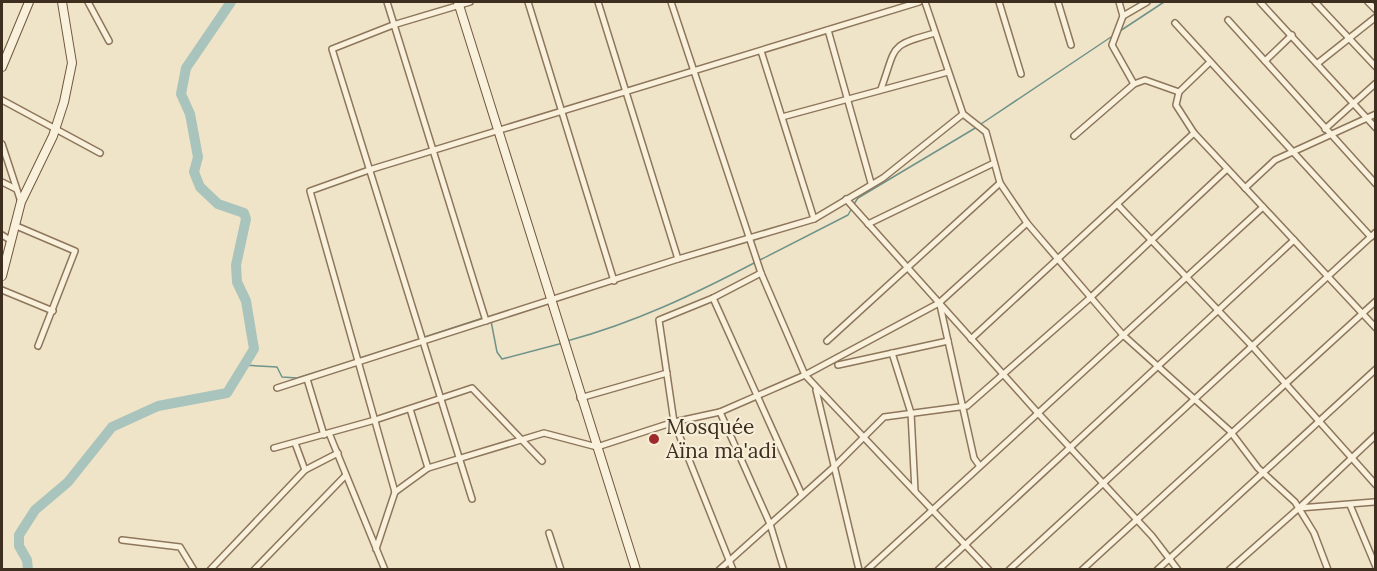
<svg xmlns="http://www.w3.org/2000/svg" width="1377" height="571" viewBox="0 0 1377 571" font-family="Lora,serif">
  <rect width="100%" height="100%" fill="#f0e4c8"/>
  <g fill="none" stroke-linecap="round" stroke-linejoin="round">
    <g stroke="#6f938a" stroke-width="1.5">
      <path d="M 1120,31 L 1164,2"/>
      <path d="M 981,124 L 1114,35"/>
      <path d="M 854,204 L 858,198 L 977,127"/>
      <path d="M 760,260 L 848,215 L 852,208"/>
      <path d="M 491,321 L 497,352 L 502,359 L 563,343"/>
      <path d="M 425,337 L 483,318"/>
      <path d="M 567,341 C 634,323 695,294 756,262"/>
      <path d="M 360,358 L 421,339"/>
      <path d="M 243,365 L 277,367 L 282,377 L 297,378 L 355,360"/>
    </g>
    <path stroke="#a9c4bc" stroke-width="10" d="M 28,570 L 27,560 L 19,546 L 19,535 L 35,510 L 68,482 L 112,427 L 158,406 L 227,393 L 254,349 L 246,301 L 237,282 L 236,265 L 246,219 L 244,213 L 218,204 L 200,187 L 194,172 L 198,157 L 190,114 L 181,94 L 186,68 L 231,2"/>
    <g stroke="#8d765c" stroke-width="8">
      <g id="street">
        <path d="M 88,2 L 109,41"/>
        <path d="M 387,2 L 486,321"/>
        <path d="M 470,2 L 393,25 L 332,49 L 472,499"/>
        <path d="M 528,2 L 614,281"/>
        <path d="M 598,2 L 678,259"/>
        <path d="M 671,2 L 761,273 L 805,375 L 989,570"/>
        <path d="M 925,2 L 963,114 L 986,132 L 1000,183 L 1027,223 L 1123,335 L 1230,431 L 1258,468 L 1295,502 L 1314,533 L 1328,570"/>
        <path d="M 999,2 L 1021,74"/>
        <path d="M 1058,2 L 1071,45"/>
        <path d="M 1119,2 L 1123,16"/>
        <path d="M 1260,2 L 1376,128"/>
        <path d="M 1315,2 L 1376,67"/>
        <path d="M 1368,2 L 1376,10"/>
        <path d="M 1228,20 L 1376,184"/>
        <path d="M 1175,23 L 1371,237"/>
        <path d="M 828,30 L 871,183"/>
        <path d="M 761,51 L 814,219"/>
        <path d="M 1265,61 L 1292,35"/>
        <path d="M 1318,63 L 1376,17"/>
        <path d="M 1134,84 L 1112,45 L 1123,16 L 1147,2"/>
        <path d="M 881,89 C 897,45 888,46 935,33"/>
        <path d="M 2,100 L 100,153"/>
        <path d="M 782,117 L 948,72"/>
        <path d="M 1325,129 L 1376,83"/>
        <path d="M 1194,133 L 1376,328"/>
        <path d="M 1074,136 L 1134,84 L 1145,80 L 1179,92"/>
        <path d="M 2,144 L 21,202"/>
        <path d="M 2,182 L 16,189"/>
        <path d="M 1245,188 L 1275,160 L 1376,114"/>
        <path d="M 846,199 L 1037,412 L 1152,536 L 1178,570"/>
        <path d="M 1117,204 L 1252,346 L 1376,485"/>
        <path d="M 868,224 L 994,163"/>
        <path d="M 14,225 L 75,251 L 38,346"/>
        <path d="M 2,235 L 10,240"/>
        <path d="M 2,290 L 53,311"/>
        <path d="M 713,298 L 802,495"/>
        <path d="M 940,305 L 974,458 L 979,465"/>
        <path d="M 971,339 L 1194,133 L 1176,105 L 1179,92 L 1210,62"/>
        <path d="M 827,341 L 1000,183"/>
        <path d="M 892,353 L 911,413 L 915,491"/>
        <path d="M 838,365 L 948,341"/>
        <path d="M 307,379 L 324,435"/>
        <path d="M 277,388 L 678,259 L 814,219 L 883,178 L 963,114"/>
        <path d="M 816,390 L 859,570"/>
        <path d="M 580,398 L 667,373"/>
        <path d="M 410,409 L 428,468"/>
        <path d="M 720,412 L 770,524 L 784,570"/>
        <path d="M 329,433 L 385,570"/>
        <path d="M 295,443 L 305,470"/>
        <path d="M 274,448 L 375,420 L 472,388 L 542,461"/>
        <path d="M 395,492 L 428,468 L 544,433 L 597,447 L 674,422 L 720,412 L 805,375 L 939,303 L 1027,223"/>
        <path d="M 1350,505 L 1376,567"/>
        <path d="M 1299,508 L 1376,435"/>
        <path d="M 549,533 L 561,570"/>
        <path d="M 122,540 L 180,547 L 194,570"/>
        <path d="M 376,549 L 395,492 L 310,191 L 369,170 L 919,2"/>
        <path d="M 210,570 L 305,470 L 338,453"/>
        <path d="M 254,570 L 345,476"/>
        <path d="M 719,570 L 835,466 L 884,417 L 967,406 L 1090,298 L 1227,169"/>
        <path d="M 733,570 L 674,422 L 659,320 L 713,298 L 761,273"/>
        <path d="M 867,570 L 1263,207"/>
        <path d="M 938,570 L 1294,240"/>
        <path d="M 1009,570 L 1376,232"/>
        <path d="M 1082,570 L 1376,301"/>
        <path d="M 1157,570 L 1376,369"/>
        <path d="M 1229,570 L 1299,508 L 1374,502"/>
      </g>
    </g>
    <g stroke="#6f573f" stroke-width="10">
      <g id="secondary">
        <path d="M 458,2 L 636,570"/>
        <path d="M 2,67 L 29,2"/>
        <path d="M 2,276 L 21,202 L 53,136 L 64,102 L 72,63 L 62,2"/>
      </g>
    </g>
    <use href="#street" stroke="#faf1dc" stroke-width="5"/>
    <use href="#secondary" stroke="#faf1dc" stroke-width="8"/>
  </g>
  <circle fill="#9e2a2b" stroke="#f7eed8" stroke-width="2" cx="654" cy="439" r="6"/>
  <g text-anchor="middle" stroke-width="4.5" stroke-linejoin="round" paint-order="stroke">
    <g font-size="21" fill="#3d2e20" stroke="#f7eed8" text-anchor="start">
      <text x="666" y="434">Mosquée<tspan x="666" dy="24">Aïna ma'adi</tspan></text>
    </g>
  </g>
  <rect width="1377" height="571" fill="none" stroke="#3d2e20" stroke-width="6"/>
</svg>
